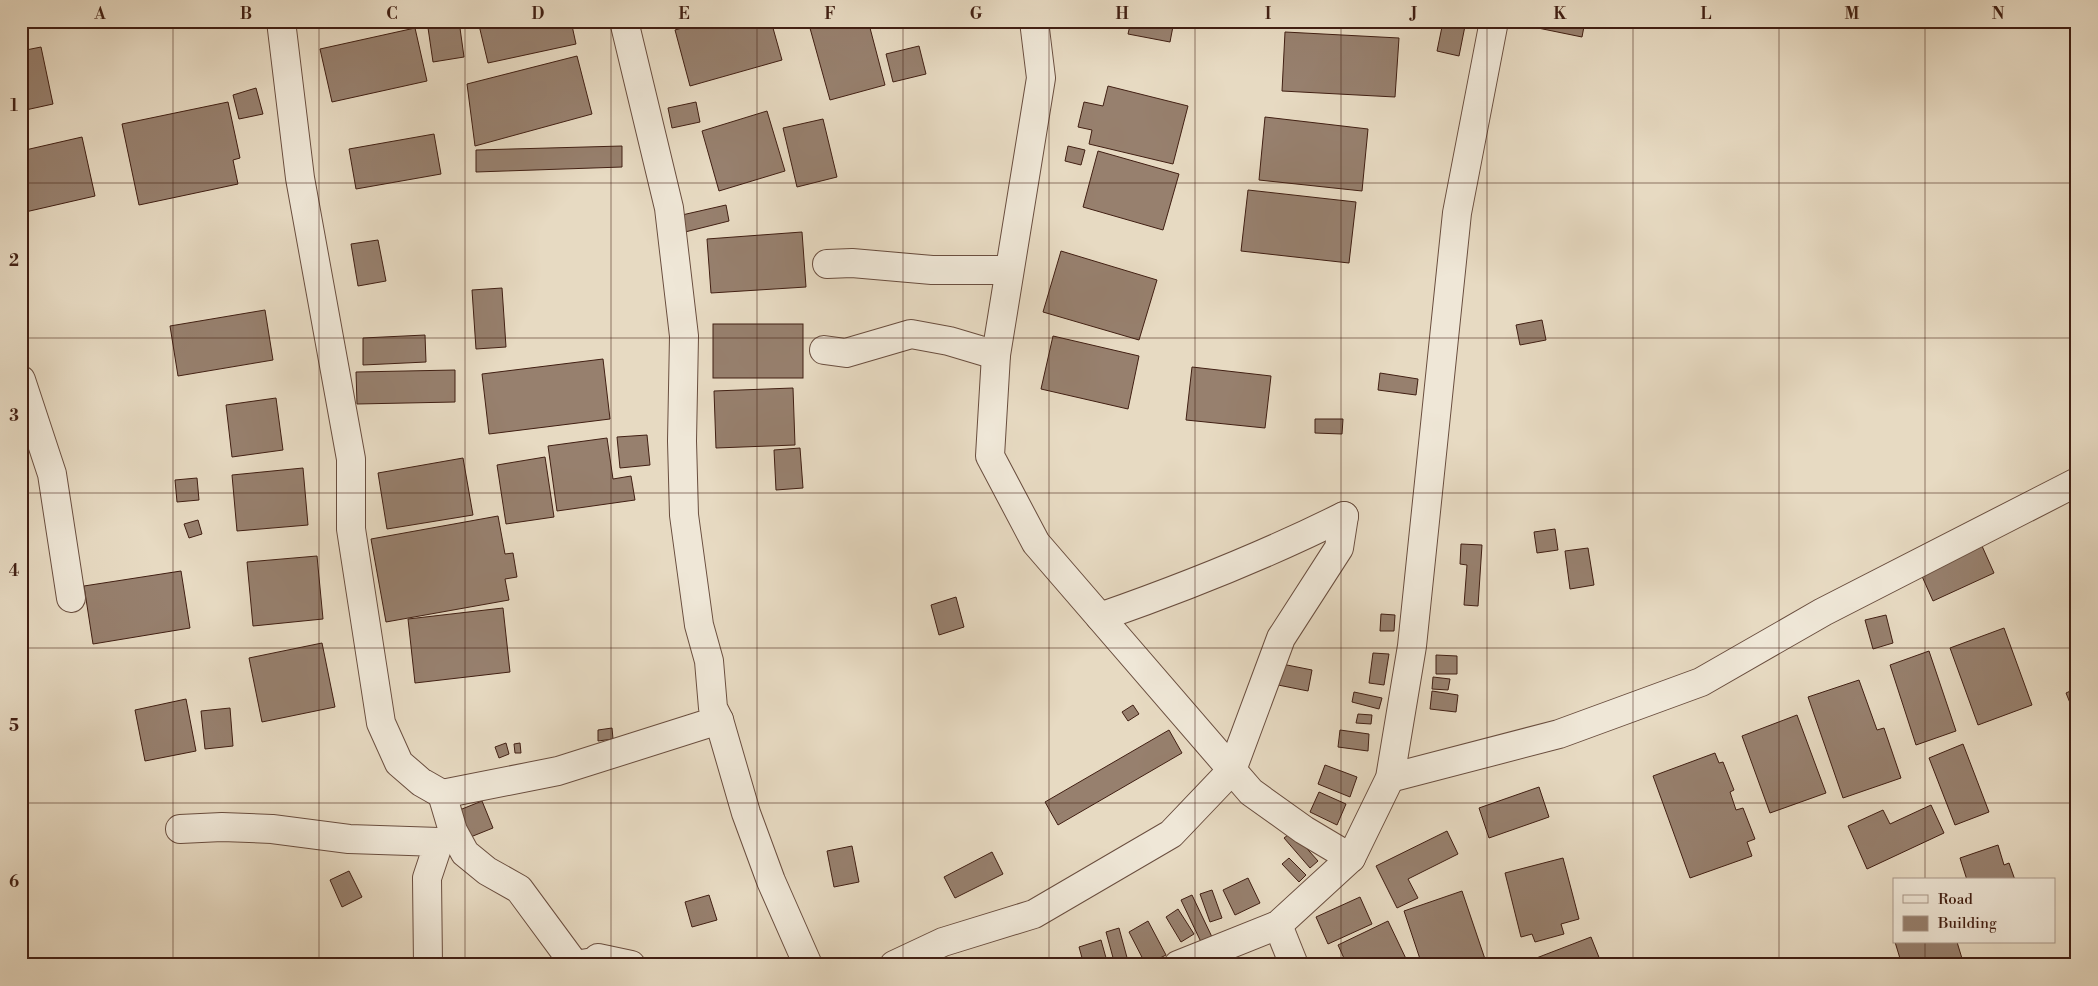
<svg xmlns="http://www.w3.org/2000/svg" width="2098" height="986" viewBox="0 0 2098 986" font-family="'Libre Bodoni',serif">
  <rect width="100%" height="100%" fill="#e7dac2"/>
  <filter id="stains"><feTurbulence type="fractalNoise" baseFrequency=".004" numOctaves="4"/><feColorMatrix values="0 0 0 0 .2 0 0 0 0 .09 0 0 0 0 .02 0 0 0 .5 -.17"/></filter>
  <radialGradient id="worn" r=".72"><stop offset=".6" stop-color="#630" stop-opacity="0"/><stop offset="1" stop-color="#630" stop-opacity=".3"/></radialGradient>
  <g fill="#97806e" stroke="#411f13">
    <path d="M 120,21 L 136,21 L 121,26 Z"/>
    <path d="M 427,21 L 459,21 L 464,57 L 433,62 Z"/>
    <path d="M 478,21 L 571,21 L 576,44 L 488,63 Z"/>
    <path d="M 706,21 L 771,21 L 782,60 L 690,86 L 675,30 Z"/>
    <path d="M 808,21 L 883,21 L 884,24 L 870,28 L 885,85 L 830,100 Z"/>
    <path d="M 1131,21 L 1174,21 L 1170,42 L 1128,34 Z"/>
    <path d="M 1535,21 L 1585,21 L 1582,37 L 1533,27 Z"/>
    <path d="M 1443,22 L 1465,26 L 1459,56 L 1437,51 Z"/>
    <path d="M 415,28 L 427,81 L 332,102 L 320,49 Z"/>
    <path d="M 1285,32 L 1399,38 L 1395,97 L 1282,91 Z"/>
    <path d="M 919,46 L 926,74 L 893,82 L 886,54 Z"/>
    <path d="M 41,47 L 53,104 L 21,111 L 21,51 Z"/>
    <path d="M 577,56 L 592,114 L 475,146 L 467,84 Z"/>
    <path d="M 1108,86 L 1188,106 L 1173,164 L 1089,144 L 1092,130 L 1078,127 L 1084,102 L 1103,106 Z"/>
    <path d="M 256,88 L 263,114 L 239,119 L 233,95 Z"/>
    <path d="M 228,102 L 240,158 L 233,160 L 238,184 L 139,205 L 122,124 Z"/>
    <path d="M 696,102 L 700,122 L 672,128 L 668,108 Z"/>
    <path d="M 767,111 L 785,171 L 719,191 L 702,131 Z"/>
    <path d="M 1265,117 L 1368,129 L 1362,191 L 1259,180 Z"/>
    <path d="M 823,119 L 837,177 L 797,187 L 783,128 Z"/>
    <path d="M 434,134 L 441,174 L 356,189 L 349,149 Z"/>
    <path d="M 82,137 L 95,196 L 21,213 L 21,151 Z"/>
    <path d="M 622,146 L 622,167 L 476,172 L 476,150 Z"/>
    <path d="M 1068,146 L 1085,150 L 1081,165 L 1065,161 Z"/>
    <path d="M 1098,151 L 1179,174 L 1163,230 L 1083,207 Z"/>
    <path d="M 1248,190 L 1356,202 L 1349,263 L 1241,251 Z"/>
    <path d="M 726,205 L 729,221 L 685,232 L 682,215 Z"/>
    <path d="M 802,232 L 806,287 L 711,293 L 707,239 Z"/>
    <path d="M 378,240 L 386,281 L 358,286 L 351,244 Z"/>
    <path d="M 1061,251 L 1157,280 L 1139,340 L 1043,312 Z"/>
    <path d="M 502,288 L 506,347 L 476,349 L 472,290 Z"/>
    <path d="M 265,310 L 273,360 L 178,376 L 170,326 Z"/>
    <path d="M 1542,320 L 1546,340 L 1520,345 L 1516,325 Z"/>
    <rect x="713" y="324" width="90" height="54"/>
    <path d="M 425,335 L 426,362 L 363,365 L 363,338 Z"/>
    <path d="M 1053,336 L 1139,356 L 1128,409 L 1041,389 Z"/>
    <path d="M 603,359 L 610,419 L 489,434 L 482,374 Z"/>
    <path d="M 1192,367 L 1271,376 L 1265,428 L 1186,420 Z"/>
    <path d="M 455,370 L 455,402 L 357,404 L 356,372 Z"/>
    <path d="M 1380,373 L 1418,379 L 1416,395 L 1378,390 Z"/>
    <path d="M 793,388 L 795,445 L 716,448 L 714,391 Z"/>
    <path d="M 276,398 L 283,450 L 232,457 L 226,405 Z"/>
    <path d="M 1315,419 L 1343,419 L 1342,434 L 1315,433 Z"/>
    <path d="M 647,435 L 650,465 L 620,468 L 617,437 Z"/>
    <path d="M 607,438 L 613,479 L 631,476 L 635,500 L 557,511 L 548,446 Z"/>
    <path d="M 800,448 L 803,488 L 776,490 L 774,450 Z"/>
    <path d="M 545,457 L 554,517 L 506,524 L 497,465 Z"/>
    <path d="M 463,458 L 473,515 L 387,529 L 378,473 Z"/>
    <path d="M 303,468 L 308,525 L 237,531 L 232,475 Z"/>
    <path d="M 197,478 L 199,500 L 177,502 L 175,480 Z"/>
    <path d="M 498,516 L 505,554 L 513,553 L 517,577 L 505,579 L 509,600 L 386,622 L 371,539 Z"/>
    <path d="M 198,520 L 202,534 L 189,538 L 184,524 Z"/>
    <path d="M 1555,529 L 1558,550 L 1537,553 L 1534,532 Z"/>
    <path d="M 1461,544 L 1482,545 L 1478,606 L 1464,605 L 1467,565 L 1460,564 Z"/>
    <path d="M 1982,546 L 1994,573 L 1933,601 L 1921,574 Z"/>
    <path d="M 1588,548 L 1594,585 L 1570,589 L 1565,551 Z"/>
    <path d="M 317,556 L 323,619 L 253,626 L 247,562 Z"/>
    <path d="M 181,571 L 190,628 L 93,644 L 84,586 Z"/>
    <path d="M 956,597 L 964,627 L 939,635 L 931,605 Z"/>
    <path d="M 503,608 L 510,672 L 415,683 L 408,619 Z"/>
    <path d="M 1381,614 L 1395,615 L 1394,631 L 1380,631 Z"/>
    <path d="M 1886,615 L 1893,643 L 1873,649 L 1865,620 Z"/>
    <path d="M 2004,628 L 2032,705 L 1978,725 L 1950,648 Z"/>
    <path d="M 322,643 L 335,707 L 262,722 L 249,658 Z"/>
    <path d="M 1929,651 L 1956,731 L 1916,745 L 1890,665 Z"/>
    <path d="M 1373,653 L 1389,654 L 1384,685 L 1369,683 Z"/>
    <path d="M 1436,655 L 1457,656 L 1457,674 L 1436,674 Z"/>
    <path d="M 1282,664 L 1312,670 L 1308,691 L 1278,685 Z"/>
    <path d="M 1433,677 L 1450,679 L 1448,690 L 1432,689 Z"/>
    <path d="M 1859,680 L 1877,730 L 1884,728 L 1901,778 L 1843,798 L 1808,697 Z"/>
    <path d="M 2077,688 L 2077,720 L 2066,693 Z"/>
    <path d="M 1432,691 L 1458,695 L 1456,712 L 1430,709 Z"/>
    <path d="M 1354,692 L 1382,698 L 1379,709 L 1352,702 Z"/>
    <path d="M 186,699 L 196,751 L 145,761 L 135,710 Z"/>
    <path d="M 1133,705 L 1139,714 L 1128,721 L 1122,712 Z"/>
    <path d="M 230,708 L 233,746 L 205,749 L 201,711 Z"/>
    <path d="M 1358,714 L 1372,715 L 1371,724 L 1356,723 Z"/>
    <path d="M 1797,715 L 1826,793 L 1770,813 L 1742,736 Z"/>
    <path d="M 612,728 L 613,739 L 598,741 L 598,730 Z"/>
    <path d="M 1169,730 L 1182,753 L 1058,825 L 1045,802 Z"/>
    <path d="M 1340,730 L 1369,734 L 1368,751 L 1338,747 Z"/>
    <path d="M 506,743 L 509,754 L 499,758 L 495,747 Z"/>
    <path d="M 520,743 L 521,753 L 515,753 L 514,744 Z"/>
    <path d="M 1963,744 L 1989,812 L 1955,825 L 1929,758 Z"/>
    <path d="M 1715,753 L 1719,763 L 1723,762 L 1734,790 L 1730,792 L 1736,810 L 1743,808 L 1755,839 L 1747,842 L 1752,856 L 1690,878 L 1653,776 Z"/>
    <path d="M 1325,765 L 1357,777 L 1350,797 L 1318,784 Z"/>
    <path d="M 1539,787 L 1549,817 L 1489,838 L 1479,808 Z"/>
    <path d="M 1319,792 L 1346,804 L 1337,825 L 1310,812 Z"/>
    <path d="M 482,801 L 493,828 L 468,838 L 457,811 Z"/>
    <path d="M 1931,805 L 1944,833 L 1867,869 L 1848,826 L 1883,810 L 1890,824 Z"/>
    <path d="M 1447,831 L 1458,854 L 1408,879 L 1418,898 L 1397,908 L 1376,866 Z"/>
    <path d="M 1292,832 L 1318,861 L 1310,868 L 1284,838 Z"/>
    <path d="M 1998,845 L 2004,865 L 2009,863 L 2015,880 L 1967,880 L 1960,858 Z"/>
    <path d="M 852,846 L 859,882 L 834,887 L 827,851 Z"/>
    <path d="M 992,852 L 1003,874 L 955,898 L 944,877 Z"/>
    <path d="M 1289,858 L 1306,875 L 1299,882 L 1282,864 Z"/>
    <path d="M 1563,858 L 1579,919 L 1561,924 L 1564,934 L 1535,942 L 1532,934 L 1521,937 L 1505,873 Z"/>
    <path d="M 349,871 L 362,897 L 342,907 L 330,880 Z"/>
    <path d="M 1248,878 L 1260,903 L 1235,915 L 1223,890 Z"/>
    <path d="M 1212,890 L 1222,918 L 1210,922 L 1200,894 Z"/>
    <path d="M 1462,891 L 1487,965 L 1422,965 L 1404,911 Z"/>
    <path d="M 709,895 L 717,920 L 692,927 L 685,902 Z"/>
    <path d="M 1192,895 L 1212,937 L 1201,942 L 1181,900 Z"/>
    <path d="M 1360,897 L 1372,924 L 1328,944 L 1316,917 Z"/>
    <path d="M 1178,909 L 1194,934 L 1181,942 L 1166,917 Z"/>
    <path d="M 1148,921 L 1166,955 L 1146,965 L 1129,932 Z"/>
    <path d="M 1388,921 L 1409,965 L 1347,965 L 1338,945 Z"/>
    <path d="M 1119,928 L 1129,965 L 1115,965 L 1106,932 Z"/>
    <path d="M 1591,937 L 1602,965 L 1527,965 L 1526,962 Z"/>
    <path d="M 1101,940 L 1108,965 L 1084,965 L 1079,947 Z"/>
    <path d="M 1895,942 L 1957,942 L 1964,965 L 1902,965 Z"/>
  </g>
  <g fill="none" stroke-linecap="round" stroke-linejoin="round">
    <g stroke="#6a4e3f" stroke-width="30">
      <g id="minor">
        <path d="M 281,21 L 300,178 L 351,459 L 351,529 L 381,723 L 399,763 L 421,782 L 442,794 L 558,771 L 719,720 L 713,708 L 709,661 L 699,625 L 684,515 L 682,441 L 684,336 L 669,208 L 624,21"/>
        <path d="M 1034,21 L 1041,78 L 996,355 L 990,456 L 1036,543 L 1251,792 L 1304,830 L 1351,858"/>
        <path d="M 827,264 L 852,263 L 932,270 L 1008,270"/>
        <path d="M 824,350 L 846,353 L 911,334 L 949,341 L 996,355"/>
        <path d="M 21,380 L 52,474 L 71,598"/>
        <path d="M 1100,617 C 1183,588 1266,555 1344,516"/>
        <path d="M 719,720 L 746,813 L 771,881 L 808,965"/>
        <path d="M 1390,778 L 1559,734 L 1701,682 L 1823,612 L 2077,482"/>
        <path d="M 442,794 L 453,831 L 465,853 L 487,871 L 519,889 L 575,965 L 606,960"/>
        <path d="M 180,829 L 222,827 L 272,829 L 349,839 L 439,842 L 427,878 L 428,965"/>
        <path d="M 1278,925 L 1294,965"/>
        <path d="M 598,958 L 631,965"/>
        <path d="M 894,965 L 943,942 L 1034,914 L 1171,834 L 1232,770 L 1281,638 L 1339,548 L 1344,516"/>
        <path d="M 1178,965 L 1278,925 L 1351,858 L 1390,778 L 1412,646 L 1457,213 L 1494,21"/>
      </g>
    </g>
    <use href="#minor" stroke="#efe7d7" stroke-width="28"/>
  </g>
  <path fill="none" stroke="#411f13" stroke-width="1" stroke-opacity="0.55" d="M 173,21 L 173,965M 319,21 L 319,965M 465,21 L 465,965M 611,21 L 611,965M 757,21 L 757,965M 903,21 L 903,965M 1049,21 L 1049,965M 1195,21 L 1195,965M 1341,21 L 1341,965M 1487,21 L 1487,965M 1633,21 L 1633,965M 1779,21 L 1779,965M 1925,21 L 1925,880M 21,183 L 2077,183M 21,338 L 2077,338M 21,493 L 2077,493M 21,648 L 2077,648M 21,803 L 2077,803M 1925,942 L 1925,965"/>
  <rect width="2098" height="986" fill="none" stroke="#e7dac2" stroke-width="55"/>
  <rect x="1893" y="878" width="162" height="65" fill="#efe7d7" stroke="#a99789"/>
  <rect x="1903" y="895" width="25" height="8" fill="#efe7d7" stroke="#a99789"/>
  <text x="1938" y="904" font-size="15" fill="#411f13">Road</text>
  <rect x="1903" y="916" width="25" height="15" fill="#97806e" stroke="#a99789"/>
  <text x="1938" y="928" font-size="15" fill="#411f13">Building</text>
  <rect x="28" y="28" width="2042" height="930" fill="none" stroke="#411f13" stroke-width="2"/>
  <g font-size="16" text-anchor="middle" font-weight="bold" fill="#411f13">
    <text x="100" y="19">A</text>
    <text x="246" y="19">B</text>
    <text x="392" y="19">C</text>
    <text x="538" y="19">D</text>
    <text x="684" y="19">E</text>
    <text x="830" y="19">F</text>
    <text x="976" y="19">G</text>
    <text x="1122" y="19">H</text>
    <text x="1268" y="19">I</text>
    <text x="1414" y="19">J</text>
    <text x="1560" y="19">K</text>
    <text x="1706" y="19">L</text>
    <text x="1852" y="19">M</text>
    <text x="1998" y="19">N</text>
    <text x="14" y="111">1</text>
    <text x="14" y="266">2</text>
    <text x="14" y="421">3</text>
    <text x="14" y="576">4</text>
    <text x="14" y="731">5</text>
    <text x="14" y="887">6</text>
  </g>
  <rect width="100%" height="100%" filter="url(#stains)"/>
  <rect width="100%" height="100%" fill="url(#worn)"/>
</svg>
